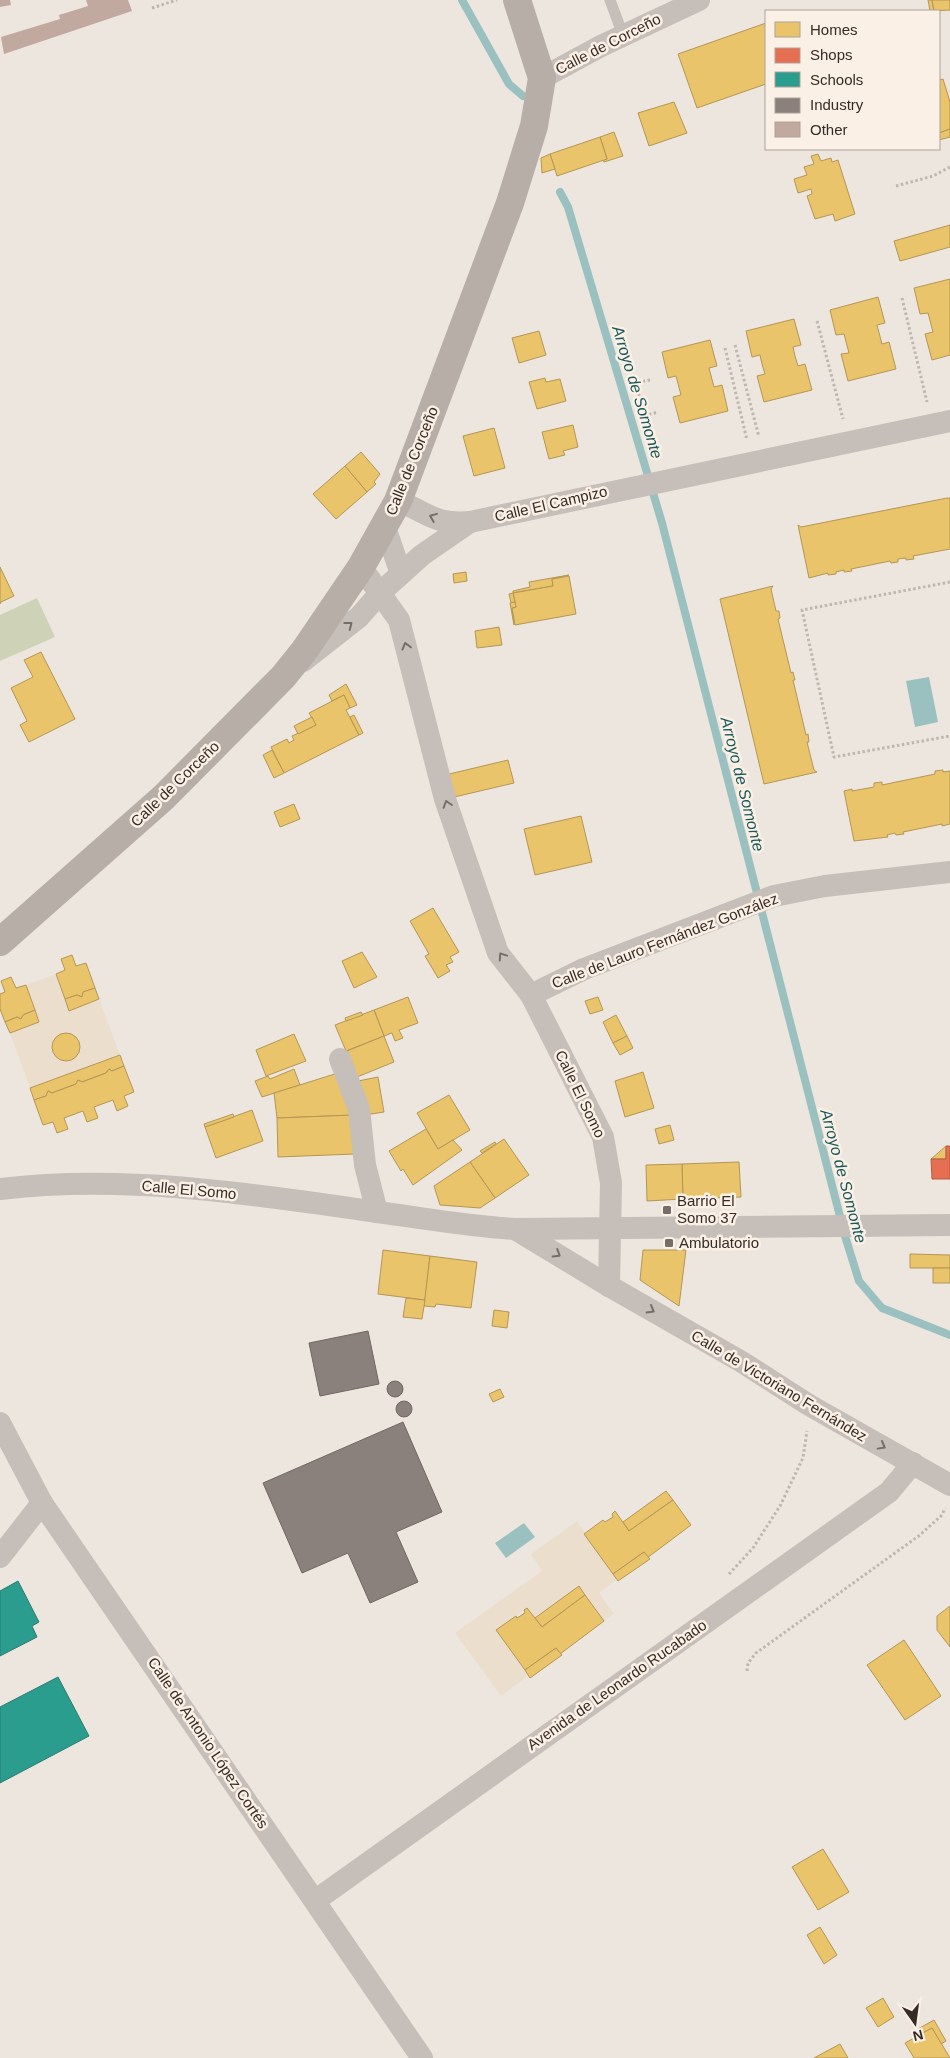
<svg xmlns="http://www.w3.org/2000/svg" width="950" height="2058" viewBox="0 0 950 2058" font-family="Arial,sans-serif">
  <rect width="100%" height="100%" fill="#ede6df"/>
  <path fill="#ced3b8" d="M 37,598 L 55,637 L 0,661 L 0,615 Z"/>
  <g fill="#ecdecd">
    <path d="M 56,974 L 69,1011 L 99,999 L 120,1055 L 30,1088 L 10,1033 L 39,1022 L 26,985 Z"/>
    <path d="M 577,1521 L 617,1579 L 599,1593 L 614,1614 L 604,1621 L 579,1586 L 535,1618 L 527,1608 L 497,1630 L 529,1675 L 501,1696 L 455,1633 L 542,1571 L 531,1554 Z"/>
  </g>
  <g fill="#9ac1c0">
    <path d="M 929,677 L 938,722 L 915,727 L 906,681 Z"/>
    <path d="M 524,1523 L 535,1537 L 506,1558 L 495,1543 Z"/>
  </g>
  <g fill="#e9c46a" stroke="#b49656">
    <path d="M 928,0 L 932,0 L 934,11 L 930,11 Z"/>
    <path d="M 932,0 L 950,0 L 950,10 L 934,11 Z"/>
    <path d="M 766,23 L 766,84 L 697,108 L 678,54 Z"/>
    <path d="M 943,79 L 950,102 L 950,129 L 939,133 L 939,80 Z"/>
    <path d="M 674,102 L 687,133 L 649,146 L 638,113 Z"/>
    <path d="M 950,129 L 950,137 L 939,140 L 939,133 Z"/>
    <path d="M 614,132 L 623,156 L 604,162 L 603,160 L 607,159 L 600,137 Z"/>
    <path d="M 600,137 L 607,159 L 557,176 L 550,154 Z"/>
    <path d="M 550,154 L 555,169 L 542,173 L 541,158 Z"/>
    <path d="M 818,154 L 821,161 L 831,158 L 832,162 L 838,160 L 855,214 L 835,221 L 833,214 L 815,219 L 807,196 L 812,194 L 811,189 L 798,193 L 794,179 L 807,175 L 804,167 L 814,164 L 811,156 Z"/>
    <path d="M 950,225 L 950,247 L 900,261 L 894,241 Z"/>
    <path d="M 950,279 L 950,355 L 932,360 L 925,334 L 933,332 L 928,313 L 920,314 L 914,288 Z"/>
    <path d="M 878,297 L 885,323 L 877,325 L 882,344 L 889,342 L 896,369 L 848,381 L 841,354 L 849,353 L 844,334 L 836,335 L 830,310 Z"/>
    <path d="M 794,319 L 801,345 L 793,347 L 795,356 L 798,366 L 805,364 L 812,390 L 764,402 L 757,376 L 765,374 L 762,364 L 760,355 L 752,357 L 746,331 Z"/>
    <path d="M 539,331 L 546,355 L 519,363 L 512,338 Z"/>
    <path d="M 710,340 L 717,366 L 709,368 L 714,387 L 722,385 L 728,411 L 680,423 L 673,397 L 681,395 L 676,376 L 668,378 L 662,352 Z"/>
    <path d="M 545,378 L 546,382 L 560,379 L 566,401 L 537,409 L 529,382 Z"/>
    <path d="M 573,425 L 578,447 L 563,451 L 565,455 L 549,459 L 542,432 Z"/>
    <path d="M 494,428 L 505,468 L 474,476 L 463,436 Z"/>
    <path d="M 361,452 L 380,474 L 374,482 L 376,484 L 367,492 L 345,466 Z"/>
    <path d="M 345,466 L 367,492 L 336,519 L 313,494 Z"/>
    <path d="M 947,498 L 950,498 L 950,549 L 913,556 L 914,559 L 906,560 L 906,558 L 898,559 L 898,562 L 891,563 L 890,561 L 851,569 L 852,571 L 844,572 L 844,570 L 836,572 L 836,574 L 828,575 L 828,573 L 809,578 L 798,525 L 801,527 Z"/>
    <path d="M 0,567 L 14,596 L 1,602 L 0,604 Z"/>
    <path d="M 466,572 L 467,581 L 454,583 L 453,574 Z"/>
    <path d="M 569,575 L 552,579 L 553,586 L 513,593 L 513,591 L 530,587 L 529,582 Z"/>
    <path d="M 569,576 L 576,614 L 515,625 L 512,608 L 516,607 L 513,593 L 553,586 L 552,579 Z"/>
    <path d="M 773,586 L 771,589 L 776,611 L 779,611 L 780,618 L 778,619 L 791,673 L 793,672 L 795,680 L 793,680 L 806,735 L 808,734 L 809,742 L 807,742 L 814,770 L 817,772 L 764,784 L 720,599 Z"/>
    <path d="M 513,593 L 515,602 L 511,603 L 509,594 Z"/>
    <path d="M 515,602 L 516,607 L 512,608 L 514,625 L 510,603 Z"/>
    <path d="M 499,627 L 502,645 L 477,648 L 475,631 Z"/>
    <path d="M 41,652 L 75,719 L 29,742 L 20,725 L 27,721 L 11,688 L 33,677 L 24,660 Z"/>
    <path d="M 346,684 L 357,705 L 350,708 L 344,695 L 332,701 L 329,695 Z"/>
    <path d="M 344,695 L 350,708 L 346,710 L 359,735 L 284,773 L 271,747 L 287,739 L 289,743 L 294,740 L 292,736 L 316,725 L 309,713 Z"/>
    <path d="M 354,715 L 363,733 L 359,735 L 350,717 Z"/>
    <path d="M 312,717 L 316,725 L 298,734 L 294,726 Z"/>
    <path d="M 272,750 L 284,773 L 274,778 L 263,755 Z"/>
    <path d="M 508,760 L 514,783 L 450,798 L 445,775 Z"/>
    <path d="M 943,770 L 943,772 L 950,771 L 950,824 L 942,826 L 942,824 L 903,832 L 904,834 L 896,835 L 895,833 L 887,835 L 888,837 L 854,841 L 844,791 L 852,789 L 852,791 L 874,787 L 874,783 L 882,782 L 882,785 L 935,774 L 935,771 Z"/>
    <path d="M 294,804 L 300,819 L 280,827 L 274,812 Z"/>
    <path d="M 581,816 L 592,862 L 535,875 L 524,829 Z"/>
    <path d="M 433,908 L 459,952 L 450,957 L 453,962 L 446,965 L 450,971 L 438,978 L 425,956 L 429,954 L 410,921 Z"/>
    <path d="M 362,952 L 377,977 L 354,988 L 342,961 Z"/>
    <path d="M 72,955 L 76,966 L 86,963 L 95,988 L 83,992 L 82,997 L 77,995 L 65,999 L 56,974 L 65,970 L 61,959 Z"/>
    <path d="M 11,977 L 16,988 L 26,985 L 35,1010 L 23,1015 L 21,1019 L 17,1017 L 5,1022 L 0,1009 L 0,994 L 5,992 L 1,981 Z"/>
    <path d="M 95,988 L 99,999 L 69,1011 L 65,999 L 77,995 L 82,997 L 83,992 Z"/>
    <path d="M 408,997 L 418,1023 L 399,1030 L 403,1038 L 395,1041 L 392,1033 L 384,1036 L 374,1010 Z"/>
    <path d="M 598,997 L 603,1010 L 590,1014 L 585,1001 Z"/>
    <path d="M 35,1010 L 39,1022 L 10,1033 L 5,1022 L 17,1017 L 21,1019 L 23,1015 Z"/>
    <path d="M 374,1010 L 384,1036 L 346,1051 L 335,1025 Z"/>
    <path d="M 361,1012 L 363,1015 L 346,1021 L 345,1018 Z"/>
    <path d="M 616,1015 L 627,1036 L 613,1043 L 603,1022 Z"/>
    <circle cx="66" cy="1047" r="14"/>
    <path d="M 294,1034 L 306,1061 L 266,1076 L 256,1050 Z"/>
    <path d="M 384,1036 L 394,1062 L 357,1077 L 347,1051 Z"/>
    <path d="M 627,1036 L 633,1048 L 620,1055 L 613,1043 Z"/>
    <path d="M 120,1055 L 124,1066 L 112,1071 L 109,1069 L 106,1073 L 82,1082 L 78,1080 L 76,1084 L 52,1093 L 48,1091 L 46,1096 L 34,1100 L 30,1088 Z"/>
    <path d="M 124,1066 L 134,1092 L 124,1096 L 128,1106 L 117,1111 L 113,1100 L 94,1107 L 98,1118 L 87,1122 L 83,1111 L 64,1118 L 68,1129 L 57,1133 L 53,1122 L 43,1125 L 34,1100 L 46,1096 L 48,1091 L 52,1093 L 76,1084 L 78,1080 L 82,1082 L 106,1073 L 109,1069 L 112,1071 Z"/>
    <path d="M 294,1069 L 300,1085 L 262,1097 L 255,1081 L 268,1076 L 270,1079 Z"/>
    <path d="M 643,1072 L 654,1108 L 625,1117 L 615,1081 Z"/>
    <path d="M 338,1073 L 354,1115 L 277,1118 L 274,1093 Z"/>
    <path d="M 378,1077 L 384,1112 L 365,1115 L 358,1081 Z"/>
    <path d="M 449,1095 L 470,1130 L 438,1149 L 417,1113 Z"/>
    <path d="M 252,1110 L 263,1141 L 216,1158 L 205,1127 Z"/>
    <path d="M 233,1114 L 234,1117 L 205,1127 L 204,1124 Z"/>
    <path d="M 354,1115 L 355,1154 L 278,1157 L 277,1118 Z"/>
    <path d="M 670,1125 L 674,1140 L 659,1144 L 655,1129 Z"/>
    <path d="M 426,1129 L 438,1149 L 453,1140 L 462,1150 L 413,1185 L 403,1169 L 401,1171 L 389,1151 Z"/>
    <path d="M 504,1139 L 529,1175 L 495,1198 L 470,1162 Z"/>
    <path d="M 495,1142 L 496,1144 L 482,1153 L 480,1151 Z"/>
    <path d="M 946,1146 L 946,1159 L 931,1159 Z"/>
    <path d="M 470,1162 L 495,1198 L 480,1208 L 440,1205 L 434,1186 Z"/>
    <path d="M 739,1162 L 741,1197 L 683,1199 L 682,1164 Z"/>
    <path d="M 682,1164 L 683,1199 L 647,1201 L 646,1165 Z"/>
    <path d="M 383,1250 L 430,1256 L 425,1300 L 378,1294 Z"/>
    <path d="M 643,1250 L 686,1250 L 679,1306 L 640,1280 Z"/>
    <path d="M 910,1254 L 950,1255 L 950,1268 L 910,1268 Z"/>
    <path d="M 430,1256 L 477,1262 L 471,1308 L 436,1304 L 435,1307 L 424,1306 Z"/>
    <rect x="933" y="1268" width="17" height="15"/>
    <path d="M 406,1298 L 425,1300 L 422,1319 L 403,1317 Z"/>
    <path d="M 494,1310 L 509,1312 L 507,1328 L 492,1326 Z"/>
    <path d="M 500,1389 L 504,1397 L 493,1402 L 489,1394 Z"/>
    <path d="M 666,1491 L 673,1500 L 629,1531 L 623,1522 Z"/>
    <path d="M 673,1500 L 691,1525 L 647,1558 L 644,1552 L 613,1574 L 584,1534 L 603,1520 L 605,1522 L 613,1517 L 612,1514 L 615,1511 L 629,1531 Z"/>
    <path d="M 644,1552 L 650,1559 L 618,1581 L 613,1574 Z"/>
    <path d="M 579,1586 L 585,1595 L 542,1627 L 535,1618 Z"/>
    <path d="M 585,1595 L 604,1621 L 560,1654 L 556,1648 L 525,1670 L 496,1630 L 516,1616 L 517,1618 L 525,1613 L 524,1610 L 527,1608 L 542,1627 Z"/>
    <path d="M 950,1606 L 950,1647 L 937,1630 L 937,1616 Z"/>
    <path d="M 904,1640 L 941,1696 L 905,1720 L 867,1665 Z"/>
    <path d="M 556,1648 L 562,1655 L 530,1678 L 525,1670 Z"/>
    <path d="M 823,1849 L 849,1892 L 818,1910 L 792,1867 Z"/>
    <path d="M 820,1927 L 837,1955 L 824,1964 L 807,1935 Z"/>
    <path d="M 883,1998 L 894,2017 L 878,2027 L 866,2008 Z"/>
    <path d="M 934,2020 L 946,2041 L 941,2044 L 932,2028 L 921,2034 L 918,2029 Z"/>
    <path d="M 932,2028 L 950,2058 L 914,2058 L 905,2043 Z"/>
    <path d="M 840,2044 L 848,2058 L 814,2058 Z"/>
  </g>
  <path fill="#e76f51" stroke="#b25b44" d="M 946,1146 L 950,1146 L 950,1179 L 932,1179 L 931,1159 L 946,1159 Z"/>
  <g fill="#2a9d8f" stroke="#2e7b70">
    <path d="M 18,1581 L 39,1622 L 32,1626 L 37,1637 L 0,1656 L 0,1591 Z"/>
    <path d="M 58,1677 L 89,1736 L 0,1783 L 0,1707 Z"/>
  </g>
  <g fill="#8a817c" stroke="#716762">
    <path d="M 368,1331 L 379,1384 L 320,1396 L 309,1343 Z"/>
    <circle cx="395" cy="1389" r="8"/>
    <circle cx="404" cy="1409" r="8"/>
    <path d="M 403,1422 L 442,1512 L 396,1532 L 418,1582 L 370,1603 L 348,1553 L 302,1573 L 263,1483 Z"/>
  </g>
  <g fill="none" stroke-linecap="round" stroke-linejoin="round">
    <g stroke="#9ac1c0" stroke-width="8">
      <path d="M 462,0 L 509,84 L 523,96"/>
      <path d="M 560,192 L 568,207 L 662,523 L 845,1236 L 859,1281 L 882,1308 L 950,1335"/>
    </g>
  </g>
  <g fill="#c2a99f">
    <path d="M 0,0 L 10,0 L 11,5 L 0,7 Z"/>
    <path d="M 86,0 L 128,0 L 132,11 L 4,54 L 1,37 L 60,19 L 59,15 L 88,6 Z"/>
  </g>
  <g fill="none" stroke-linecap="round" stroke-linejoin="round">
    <g stroke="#bfb6b0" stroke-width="3" stroke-dasharray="2.5 2.5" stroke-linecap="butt">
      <path d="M 152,8 L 177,0"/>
      <path d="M 896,186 L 933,176 L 950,167"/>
      <path d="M 902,298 L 927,402"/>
      <path d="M 817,321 L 843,419"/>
      <path d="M 735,345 L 759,437"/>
      <path d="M 725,348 L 747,440"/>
      <path d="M 650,380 L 636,383 L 654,458"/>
      <path d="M 644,416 L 658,412"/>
      <path d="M 950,582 L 802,610 L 834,757 L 950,736"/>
      <path d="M 729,1574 L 753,1548 L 780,1506 L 803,1458 L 807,1431"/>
      <path d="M 747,1671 L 748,1663 L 756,1653 L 920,1535 L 942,1515 L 945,1508"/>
    </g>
    <path stroke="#c6beb8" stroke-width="11" d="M 610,0 L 623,35"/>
    <g stroke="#c6beb8" stroke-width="22">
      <path d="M 542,78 L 601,46 L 699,0"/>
      <path d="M 398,501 C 429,513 434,525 470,522 L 950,421"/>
      <path d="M 385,527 L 401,574"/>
      <path d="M 361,567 L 399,620 L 445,799 L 498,953 L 531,995 L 603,1137 L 611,1183 L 609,1286"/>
      <path d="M 303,661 L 359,617 L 381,592 L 422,555 L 470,522"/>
      <path d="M 531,995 L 584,969 L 774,896 L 825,886 L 950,872"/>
      <path d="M 340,1059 L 359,1109 L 365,1165 L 377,1212"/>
      <path d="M 0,1189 C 125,1174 253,1194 377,1212 C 423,1218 468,1226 515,1229 L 950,1225"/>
      <path d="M 515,1229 L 609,1286 L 742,1362 L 809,1405 L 950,1485"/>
      <path d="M 0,1423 L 42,1503 L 422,2058"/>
      <path d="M 0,1557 L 42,1503"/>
      <path d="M 316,1900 L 889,1492 L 913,1463"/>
    </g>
    <path stroke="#b7aea8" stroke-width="28" d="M 0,942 L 164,797 L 283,677 L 304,651 L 361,567 L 398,501 L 510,203 L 534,126 L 542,78 L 517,0"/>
  </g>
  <defs><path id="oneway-chevron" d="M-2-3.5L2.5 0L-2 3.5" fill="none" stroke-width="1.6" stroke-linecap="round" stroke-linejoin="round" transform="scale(1.25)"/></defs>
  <g stroke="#776d68">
    <use href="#oneway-chevron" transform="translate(433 517) rotate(-158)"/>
    <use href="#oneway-chevron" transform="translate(349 625) rotate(-38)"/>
    <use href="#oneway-chevron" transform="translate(406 646) rotate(-105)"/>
    <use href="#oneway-chevron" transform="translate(447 804) rotate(-108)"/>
    <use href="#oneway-chevron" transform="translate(502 956) rotate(-124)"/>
    <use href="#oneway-chevron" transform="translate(557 1254) rotate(32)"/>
    <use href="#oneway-chevron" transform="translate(651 1310) rotate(30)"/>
    <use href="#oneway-chevron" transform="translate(882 1446) rotate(29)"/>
  </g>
  <g fill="#776c67" stroke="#fbf0e5" stroke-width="2">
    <rect x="662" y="1205" width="10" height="10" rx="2.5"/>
    <rect x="664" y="1238" width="10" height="10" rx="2.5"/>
  </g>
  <g text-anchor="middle" stroke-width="5" stroke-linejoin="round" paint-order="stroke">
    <g font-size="15" fill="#372b26" stroke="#fbf0e5">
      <text transform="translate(608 44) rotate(-27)" y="5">Calle de Corceño</text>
      <text transform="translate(412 461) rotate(-68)" y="5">Calle de Corceño</text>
      <text transform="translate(551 504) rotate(-13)" y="5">Calle El Campizo</text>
      <text transform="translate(175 784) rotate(-44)" y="5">Calle de Corceño</text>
      <text transform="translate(665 941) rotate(-21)" y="5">Calle de Lauro Fernández González</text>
      <text transform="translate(580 1094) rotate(64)" y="5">Calle El Somo</text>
      <text transform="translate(189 1190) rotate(5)" y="5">Calle El Somo</text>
      <text transform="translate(779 1386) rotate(31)" y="5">Calle de Victoriano Fernández</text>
      <text transform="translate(617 1685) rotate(-35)" y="5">Avenida de Leonardo Rucabado</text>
      <text transform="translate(208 1743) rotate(56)" y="5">Calle de Antonio López Cortés</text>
    </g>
    <g font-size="15" fill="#372b26" stroke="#fbf0e5" text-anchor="start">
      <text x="677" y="1206">Barrio El<tspan x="677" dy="17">Somo 37</tspan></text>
      <text x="679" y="1248">Ambulatorio</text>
    </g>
    <g font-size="16" font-style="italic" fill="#19585b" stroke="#fbf0e5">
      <text transform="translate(638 392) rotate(73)" y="6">Arroyo de Somonte</text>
      <text transform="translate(743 784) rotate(76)" y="6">Arroyo de Somonte</text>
      <text transform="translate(844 1176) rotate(75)" y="6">Arroyo de Somonte</text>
    </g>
  </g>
  <rect x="765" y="10" width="175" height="140" fill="#fbf0e5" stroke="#ada199"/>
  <rect x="775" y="22" width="25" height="15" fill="#e9c46a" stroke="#ada199"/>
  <text x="810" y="35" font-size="15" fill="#372b26">Homes</text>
  <rect x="775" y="48" width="25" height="15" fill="#e76f51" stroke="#ada199"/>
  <text x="810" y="60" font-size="15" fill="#372b26">Shops</text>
  <rect x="775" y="72" width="25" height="15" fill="#2a9d8f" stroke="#ada199"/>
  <text x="810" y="85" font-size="15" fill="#372b26">Schools</text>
  <rect x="775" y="98" width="25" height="15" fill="#8a817c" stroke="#ada199"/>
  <text x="810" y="110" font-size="15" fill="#372b26">Industry</text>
  <rect x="775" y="122" width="25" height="15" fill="#c2a99f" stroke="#ada199"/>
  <text x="810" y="135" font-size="15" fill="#372b26">Other</text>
  <g transform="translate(915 2023) rotate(166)" stroke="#fbf0e5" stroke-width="4" paint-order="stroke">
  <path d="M0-4L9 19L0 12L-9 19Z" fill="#372b26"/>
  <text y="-8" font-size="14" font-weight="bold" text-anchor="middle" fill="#372b26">N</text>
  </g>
</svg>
